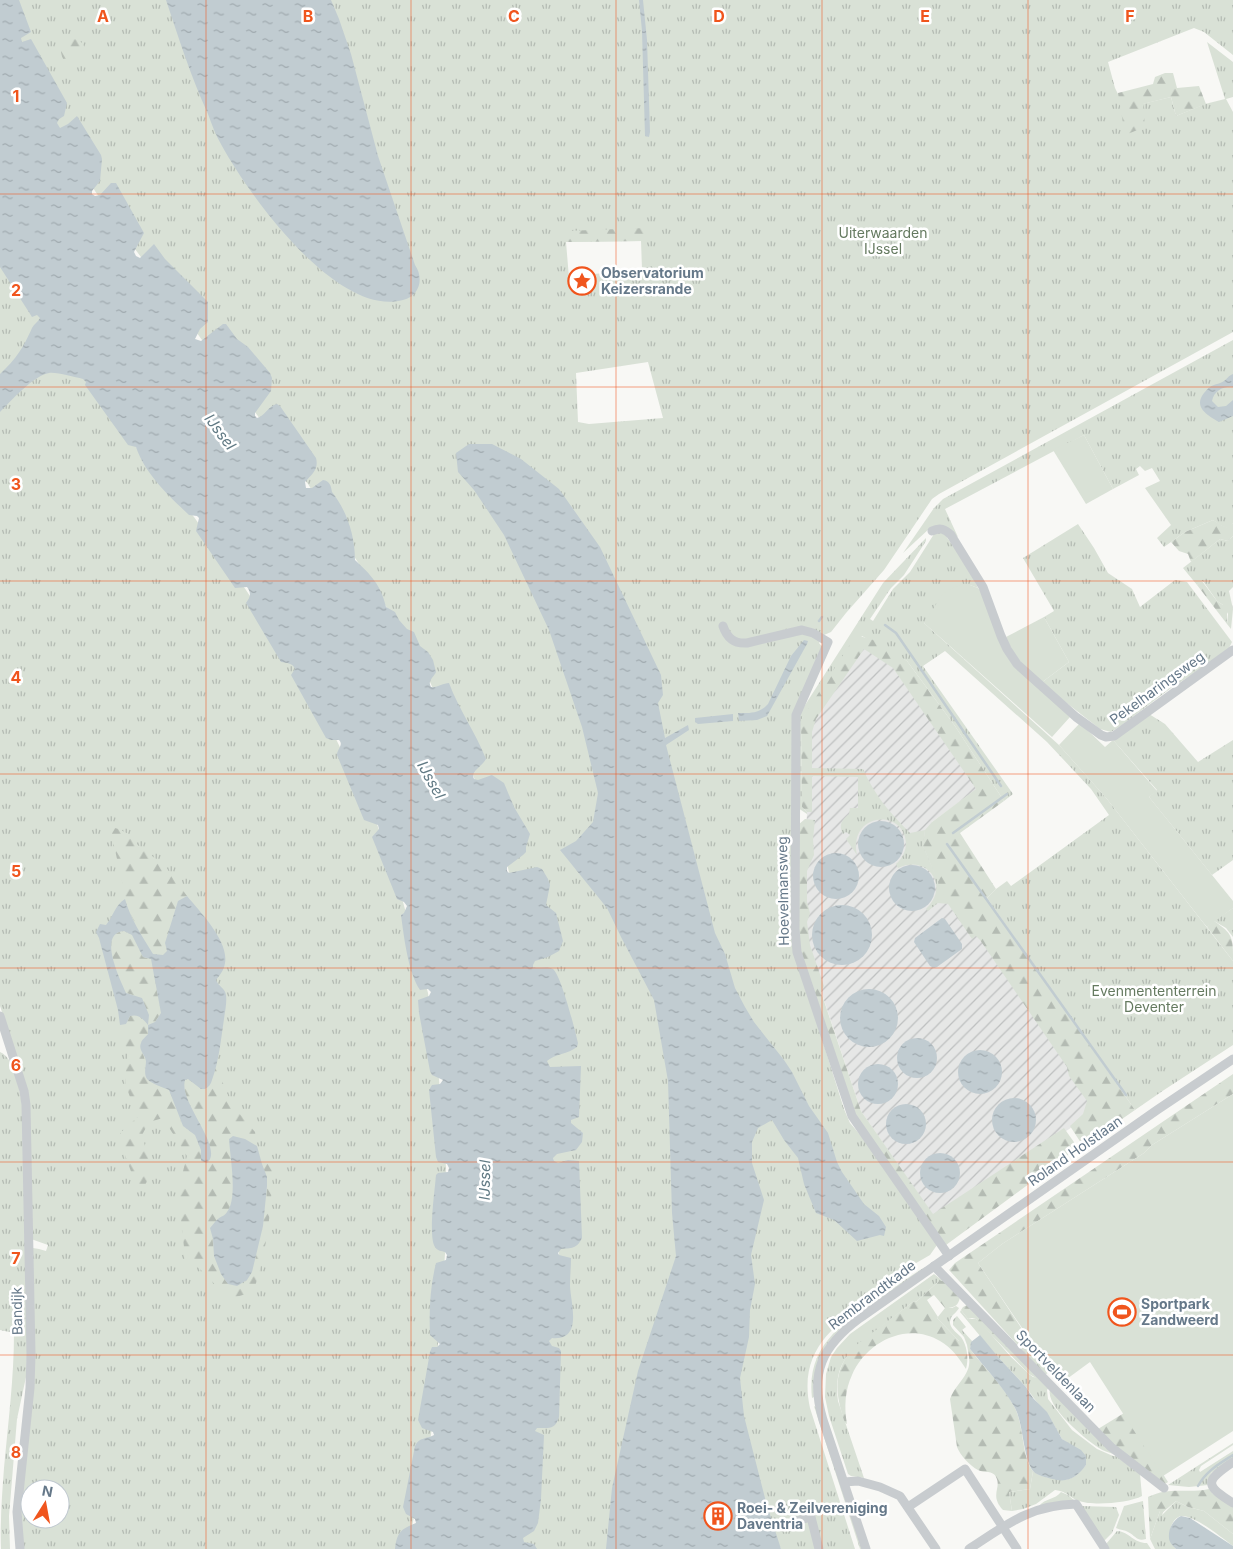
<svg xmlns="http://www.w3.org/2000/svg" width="1233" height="1549" viewBox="0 0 1233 1549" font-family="Inter,sans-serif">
  <defs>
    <pattern id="industrial-furrows" width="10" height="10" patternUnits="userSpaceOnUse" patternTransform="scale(1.25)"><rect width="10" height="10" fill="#e6e7e6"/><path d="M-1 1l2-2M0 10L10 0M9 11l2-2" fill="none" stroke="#bec0c0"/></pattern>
    <pattern id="grass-tufts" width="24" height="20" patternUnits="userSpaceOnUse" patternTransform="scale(1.25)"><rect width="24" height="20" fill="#d9e1d6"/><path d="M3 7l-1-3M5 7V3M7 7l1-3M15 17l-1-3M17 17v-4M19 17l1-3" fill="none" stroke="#b4bbb3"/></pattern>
    <pattern id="forest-firs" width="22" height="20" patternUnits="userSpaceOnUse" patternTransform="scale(1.25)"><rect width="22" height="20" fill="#d9e1d6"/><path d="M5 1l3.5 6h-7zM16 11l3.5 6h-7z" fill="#b4bbb3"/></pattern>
    <pattern id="water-ripples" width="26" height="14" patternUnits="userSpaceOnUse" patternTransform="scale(1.25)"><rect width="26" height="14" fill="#c1ccd1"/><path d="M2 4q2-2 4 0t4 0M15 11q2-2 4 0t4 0" fill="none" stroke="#a0aaaf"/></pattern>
  </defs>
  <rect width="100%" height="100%" fill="#f8f8f5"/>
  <path fill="url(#industrial-furrows)" d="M 852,640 L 893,667 L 977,789 L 932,822 L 1102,1106 L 937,1221 L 861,1111 L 802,934 L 807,812 L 801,720 Z"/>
  <g fill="url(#grass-tufts)" fill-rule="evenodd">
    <path d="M 8,0 L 1233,0 L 1233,55 L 1204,32 L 1194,28 L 1108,62 L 1115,88 L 1118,94 L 1142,104 L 1171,97 L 1176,116 L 1205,104 L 1225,99 L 1207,42 L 1233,62 L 1233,97 L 1226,99 L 1233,112 L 1233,332 L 939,494 L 932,499 L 884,570 L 846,613 L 831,632 L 824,635 L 819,643 L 823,648 L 793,720 L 811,1004 L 844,1109 L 850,1123 L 875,1152 L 937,1245 L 930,1255 L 911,1266 L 913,1270 C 899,1280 886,1289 872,1299 C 831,1326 798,1353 810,1408 L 855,1549 L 781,1549 L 780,1547 L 770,1549 L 521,1549 L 535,1431 L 549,1342 L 559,1255 L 553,1157 L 532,965 L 508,868 L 473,775 L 430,682 L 387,608 L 308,484 L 135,249 L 95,191 L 58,126 L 21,43 ZM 641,241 L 642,269 L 594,274 L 595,287 L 570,290 L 566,242 ZM 648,362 L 663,418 L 589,424 L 578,422 L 576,373 Z"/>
    <path d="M 0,248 L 136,447 L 194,517 L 246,590 L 295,665 L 336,739 L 377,824 L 403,902 L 428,993 L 439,1079 L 446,1167 L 445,1254 L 431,1435 L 413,1521 L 409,1549 L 21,1549 L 19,1525 L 33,1248 L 39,1249 L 46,1251 L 48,1245 L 31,1239 L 29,1130 L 13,1045 L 0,1006 ZM 30,1489 L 60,1489 L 60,1519 L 30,1519 Z"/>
    <path d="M 1233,340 L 1233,523 L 1229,529 L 1220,525 L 1213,520 L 1185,532 L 1164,547 L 1157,538 L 1171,525 L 1145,488 L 1160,481 L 1152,468 L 1145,471 L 1140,466 L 1136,469 L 1139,475 L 1113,489 L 1084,435 L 945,509 L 958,537 L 945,528 L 930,528 L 903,553 L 934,508 L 943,499 Z"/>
    <path d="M 1078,524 L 1094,548 L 1108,573 L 1132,589 L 1140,607 L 1175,580 L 1187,582 L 1232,642 L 1229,648 L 1199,670 L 1171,688 L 1122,725 L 1111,732 L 1100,729 L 1041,683 L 1069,662 L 1044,617 L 1054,611 L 1023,558 Z"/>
    <path d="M 943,532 L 967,565 L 978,588 L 970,585 L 924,623 L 1059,745 L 1107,799 L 1233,961 L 1233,1045 L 1164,1090 L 1135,1110 L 987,898 L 996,889 L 1007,881 L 1011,886 L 1109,815 L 1091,789 L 1047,742 L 945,651 L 923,666 L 1013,794 L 1004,801 L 955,726 L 907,661 L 862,636 L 801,720 L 802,807 L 807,812 L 807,814 L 798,808 L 800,713 L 883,583 L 926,538 L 926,541 L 904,575 L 891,588 L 870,619 L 873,621 L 893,589 L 910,572 L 934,534 Z"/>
    <path d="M 1233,536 L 1233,587 L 1229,591 L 1233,609 L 1231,629 L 1227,624 L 1228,614 L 1223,605 L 1217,601 L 1203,581 L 1197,585 L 1183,568 L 1220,539 L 1228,541 Z"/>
    <path d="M 1149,714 L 1165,724 L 1198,762 L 1233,740 L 1233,860 L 1212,875 L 1149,797 L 1157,790 L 1113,740 Z"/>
    <path d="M 812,768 L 863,769 C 875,796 890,813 910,833 L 925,830 L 923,846 L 948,904 L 938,903 L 928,911 L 926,909 C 951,886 927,854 898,868 L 896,864 C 902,859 906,851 906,843 C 904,808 848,812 857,855 L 846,839 L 850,835 L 846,832 L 843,834 C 838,825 842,820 849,814 L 850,808 L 858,808 L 858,777 L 812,776 Z"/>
    <path d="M 1233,908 L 1233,937 L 1226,928 L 1214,921 Z"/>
    <path d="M 0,1052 C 16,1058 21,1096 23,1112 L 28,1336 L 26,1377 L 17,1419 L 9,1516 L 10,1549 L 1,1549 C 0,1522 2,1495 4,1468 C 8,1423 14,1378 14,1333 L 0,1330 Z"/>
    <path d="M 925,1267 C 920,1274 909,1280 901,1285 C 857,1316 811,1335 814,1397 L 812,1398 C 806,1345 843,1323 881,1297 C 895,1287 910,1276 925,1267 Z"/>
    <path d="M 934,1274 L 943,1281 L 939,1281 L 916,1302 L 914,1301 C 902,1310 890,1320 877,1330 C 850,1351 833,1362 838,1401 L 864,1478 L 851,1476 L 848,1474 L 829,1416 L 825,1397 L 826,1374 L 831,1357 L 837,1348 L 850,1334 Z"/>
    <path d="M 956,1306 L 959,1308 C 957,1312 952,1315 951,1318 C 947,1326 956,1332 961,1337 L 960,1342 L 937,1318 L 945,1308 L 952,1308 Z"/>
    <path d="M 961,1310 L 968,1319 L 976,1319 L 982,1324 L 1011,1357 L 1029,1374 L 1033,1377 L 1040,1378 L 1049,1387 L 1047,1390 L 1048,1399 L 1072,1430 L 1097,1449 L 1113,1456 L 1116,1456 L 1140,1474 L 1142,1496 C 1129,1503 1093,1506 1079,1501 C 1070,1498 1067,1491 1055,1490 L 1036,1504 L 1023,1509 L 1012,1511 L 1009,1492 L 1030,1489 L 1033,1471 C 1039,1476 1044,1477 1052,1478 C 1068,1482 1075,1479 1086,1465 L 1084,1454 L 1062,1439 L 1051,1420 L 1033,1397 L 1026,1387 L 996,1355 L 960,1312 Z"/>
    <path d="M 957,1316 L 966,1327 L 962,1330 L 972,1341 L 971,1345 L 967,1345 L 964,1337 L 953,1325 L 953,1320 Z"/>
    <path d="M 1050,1389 L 1113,1454 C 1109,1452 1103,1451 1099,1448 C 1085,1439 1045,1406 1050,1389 Z"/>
    <path d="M 814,1406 L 816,1407 L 863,1549 L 860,1549 Z"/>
    <path d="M 1233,1443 L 1233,1445 L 1201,1466 L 1199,1470 L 1200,1472 L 1233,1451 L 1233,1458 L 1211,1473 L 1208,1485 L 1189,1487 L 1168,1485 Z"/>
    <path d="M 1061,1492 L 1068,1495 L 1075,1501 L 1039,1506 C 1045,1498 1055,1500 1061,1492 Z"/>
    <path d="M 1143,1501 L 1146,1539 C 1137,1542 1136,1536 1128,1532 C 1125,1530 1120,1530 1116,1528 L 1124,1506 Z"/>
    <path d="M 1176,1501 L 1188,1507 L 1204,1511 L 1233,1534 L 1233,1546 C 1222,1538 1195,1515 1181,1516 C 1176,1517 1172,1523 1171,1527 C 1168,1537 1170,1541 1176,1549 L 1155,1549 L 1150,1539 L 1160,1511 L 1164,1510 L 1162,1515 Z"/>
    <path d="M 1081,1506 L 1116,1507 L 1119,1515 L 1112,1533 L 1104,1541 Z"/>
    <path d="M 1117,1531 C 1130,1532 1133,1543 1147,1543 L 1151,1549 L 1109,1549 L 1106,1544 Z"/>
  </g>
  <g fill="url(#forest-firs)">
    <circle cx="73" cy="51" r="12"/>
    <path d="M 1165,73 L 1173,73 L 1177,88 L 1199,86 L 1206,104 L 1176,116 L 1171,97 L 1143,104 L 1145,127 L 1125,135 L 1118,93 L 1153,84 L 1155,77 Z"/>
    <path d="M 646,228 L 645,241 L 566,242 L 565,231 Z"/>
    <path d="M 1213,520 L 1221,525 L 1228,528 L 1233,523 L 1233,536 L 1228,541 L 1220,539 L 1191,562 L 1188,554 L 1179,551 L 1171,542 L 1185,532 Z"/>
    <path d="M 1202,581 L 1217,601 L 1223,605 L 1227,604 L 1227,624 L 1197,585 Z"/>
    <path d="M 856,635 L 877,641 L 907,661 L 955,726 L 1004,801 L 960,833 L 996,889 L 987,898 L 1135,1110 L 1083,1146 L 1070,1126 L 1083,1114 L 1087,1101 L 1069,1076 L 1067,1067 L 980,940 L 976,936 L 972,939 L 946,901 L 923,846 L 925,830 L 932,822 L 976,789 L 893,668 L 864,649 L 816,719 L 812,732 L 812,812 L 807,812 L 802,807 L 801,720 Z"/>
    <path d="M 805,819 L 815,820 L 813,839 L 814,855 L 807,871 L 807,902 L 810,913 L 807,922 L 810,945 L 824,986 L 821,992 L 861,1111 L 933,1214 L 1064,1128 L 1076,1145 L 1075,1150 L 946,1245 L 856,1120 L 800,948 L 798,825 Z"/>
    <path d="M 110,827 L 119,829 L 132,836 L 135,843 L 165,866 L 187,896 L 178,901 L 167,951 L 163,955 L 153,954 L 139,931 L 128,909 Z"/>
    <path d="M 1214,921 C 1233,934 1233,937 1233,961 L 1207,927 Z"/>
    <path d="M 124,931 L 132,935 L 143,957 L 150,959 L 160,1006 L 161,1013 L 155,1022 L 148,1025 L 148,1034 L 143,1040 L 140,1049 C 146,1059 144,1058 145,1069 C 145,1073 147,1078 149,1081 L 169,1090 L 183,1126 L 195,1135 L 201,1150 L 201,1161 L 207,1163 C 203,1148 200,1132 196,1117 C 192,1105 181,1093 185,1080 L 188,1079 L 201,1089 L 205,1089 C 214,1082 214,1069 217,1059 L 224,1087 L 233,1106 L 255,1132 L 257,1146 L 245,1139 L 233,1136 L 230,1149 L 232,1165 L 232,1199 L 229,1210 L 225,1215 L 217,1219 L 211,1231 C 213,1239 213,1246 214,1254 C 215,1261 223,1280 229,1284 C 235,1289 245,1284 248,1278 C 256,1268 256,1254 258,1242 C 263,1223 267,1205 267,1185 C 267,1175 262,1166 261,1156 L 273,1170 C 271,1211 267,1253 253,1292 L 229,1299 L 199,1268 L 185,1260 C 184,1235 177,1208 181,1182 C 182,1173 185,1164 187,1156 L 163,1118 L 149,1122 L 142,1135 L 152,1172 L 145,1185 L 138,1191 L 120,1141 L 120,1133 L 141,1114 L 130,1097 L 126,1086 L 125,1077 L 128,1056 L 120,1025 L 126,1024 L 130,1016 L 135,1015 L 144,1020 L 137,996 L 126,993 C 118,976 107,953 113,935 L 119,932 Z"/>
    <path d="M 1233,1074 L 1233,1094 L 1152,1145 L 1144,1153 L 1002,1244 L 978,1263 L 1050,1371 L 1045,1375 L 949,1270 L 955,1263 Z"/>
    <path d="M 939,1281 L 945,1281 L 960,1296 C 959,1306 954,1308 945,1308 L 934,1295 L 927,1300 L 938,1317 L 937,1318 L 959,1341 L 961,1337 C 967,1345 969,1359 966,1369 C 959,1358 952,1348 940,1341 C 907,1321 866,1342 852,1375 C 845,1390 844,1407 847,1424 L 845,1423 C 835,1393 832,1371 855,1346 L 914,1301 L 916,1302 Z"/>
    <path d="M 969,1304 L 1040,1378 L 1038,1379 L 1029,1374 L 976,1319 L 972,1318 L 968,1319 L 961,1310 L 963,1307 Z"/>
    <path d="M 967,1345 L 971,1345 L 970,1349 C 985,1369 1004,1386 1015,1408 C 1024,1426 1022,1458 1033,1471 L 1030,1489 L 1009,1492 L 1012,1511 L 1003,1510 C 989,1495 1002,1488 996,1477 C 993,1470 984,1473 978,1470 C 970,1466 960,1455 957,1447 L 950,1399 C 954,1387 964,1380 968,1369 C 971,1361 968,1352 967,1345 Z"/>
    <path d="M 1124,1413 L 1168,1482 L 1165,1484 L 1122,1453 L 1098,1429 Z"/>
    <path d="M 1209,1489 L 1213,1494 L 1233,1507 L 1233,1534 L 1204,1511 L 1188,1507 L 1176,1501 L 1161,1514 L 1163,1511 L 1160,1511 L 1150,1539 L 1148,1497 C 1171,1486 1186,1494 1209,1489 Z"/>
  </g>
  <g fill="#d9e1d6">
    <path d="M 1084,435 L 1113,489 L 1086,504 L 1053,450 Z"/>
    <path d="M 962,584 L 970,585 L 978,588 L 986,596 L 1002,644 L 1070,717 L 1052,737 L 924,623 L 942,595 L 948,590 Z"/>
    <path d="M 1044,617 L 1069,662 L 1041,683 C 1026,669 1014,657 1006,637 Z"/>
    <path d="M 1080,723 L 1105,747 L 1113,740 L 1157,791 L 1149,797 L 1233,901 L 1233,908 L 1207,927 L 1202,921 L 1107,799 L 1059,745 Z"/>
    <path d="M 1233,1094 L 1233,1431 L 1163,1476 L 1090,1362 L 1060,1384 L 978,1263 L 1002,1244 L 1144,1153 L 1152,1145 Z"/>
  </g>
  <g fill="url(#water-ripples)" fill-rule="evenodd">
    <path d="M 0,0 L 19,0 L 31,32 L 21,38 L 22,42 L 31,39 L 67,103 L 64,116 L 59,119 L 57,123 L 60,128 L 68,124 L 77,116 L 101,155 L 102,159 L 100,181 L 92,191 L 92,194 L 95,196 L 100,195 L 111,183 L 116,183 L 144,233 L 134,252 L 136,256 L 140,258 L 154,244 L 165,259 L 208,302 L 208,322 L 200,329 L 195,339 L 201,341 L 223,324 L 226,324 L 237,339 L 248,347 L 270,373 L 272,378 L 271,391 L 255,413 L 255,416 L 257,418 C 265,416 268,406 277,404 L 280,406 L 316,458 C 319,469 312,474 305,482 L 306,488 L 312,488 L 323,480 C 330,481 331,486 332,492 C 347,511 355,536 355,560 C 371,575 381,585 386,607 L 395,612 L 399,620 L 407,629 L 414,632 L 420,646 L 428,652 L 433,660 L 436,672 C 434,677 427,681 431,687 C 437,688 443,683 449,683 C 459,710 476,733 486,759 C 482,767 470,771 474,779 L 478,780 L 492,775 L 504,783 L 514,807 L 530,834 L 526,847 L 526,852 L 523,855 L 507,867 L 507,871 L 509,873 L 537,867 L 542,869 L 548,879 L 550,885 L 546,905 L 556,913 L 563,941 L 559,951 L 548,957 L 535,961 L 533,965 L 533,967 C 539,969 547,965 553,969 C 561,975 575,1030 578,1043 L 577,1047 C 568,1054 555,1054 547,1061 L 550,1067 L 581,1066 L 579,1117 L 571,1120 L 571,1123 L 583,1133 L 582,1142 L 576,1150 L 557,1154 L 553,1158 L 554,1161 L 558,1163 L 568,1160 L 579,1161 L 582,1238 C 577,1249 571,1248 561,1249 L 558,1253 L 559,1255 L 571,1258 C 571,1267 570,1276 570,1286 C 571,1305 583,1341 552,1338 L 549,1341 L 552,1346 L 559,1348 L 561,1351 L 559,1417 C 555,1430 549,1428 537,1428 L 535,1431 L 544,1435 L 541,1499 L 538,1523 L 534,1531 L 523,1538 L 524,1542 L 534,1544 L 537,1549 L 395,1549 C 397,1532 401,1529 416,1523 L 415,1519 L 406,1514 L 403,1507 L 415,1446 C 419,1437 427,1439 434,1435 L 433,1432 L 422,1428 L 418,1420 L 430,1352 L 432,1347 L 437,1347 L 440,1344 L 430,1335 C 429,1310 430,1287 436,1263 L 446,1260 L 447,1255 L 445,1252 C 442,1251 437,1251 435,1247 C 428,1237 435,1189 436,1175 L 438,1173 L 448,1172 L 449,1168 L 447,1164 L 438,1162 L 436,1157 L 429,1090 L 432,1085 L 440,1084 L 443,1080 L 432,1075 L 430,1071 L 419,1013 L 418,1000 L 429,996 L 431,992 L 428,989 L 420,990 C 408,972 404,937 401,915 L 404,913 L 407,906 L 404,902 L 397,899 L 372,837 L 379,829 L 378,825 L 364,820 L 337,755 C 337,749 344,745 339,740 L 331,740 L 326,738 L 291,675 L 295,669 C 293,663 287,663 281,662 L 246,603 C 250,597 252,594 247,587 L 235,588 L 196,531 L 199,518 L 197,516 L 189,515 C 169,496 145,474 136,447 L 128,445 L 85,385 L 86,382 L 83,379 C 74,377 57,372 49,373 C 34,375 11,401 0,412 L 0,374 C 17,358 23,348 32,328 C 34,324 38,322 40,318 L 37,315 L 32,317 L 0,267 Z"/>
    <path d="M 166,0 L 331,0 L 339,19 L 351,54 L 378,156 L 415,265 C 424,278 420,296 403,300 C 337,318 249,195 222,146 C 216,136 212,125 208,114 C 191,77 179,39 166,0 Z"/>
    <path d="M 639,0 L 643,0 L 647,40 L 650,132 L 649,137 L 645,136 L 642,31 Z"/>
    <path d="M 1233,374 L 1233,387 C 1223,386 1214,391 1212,401 L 1218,407 L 1226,406 L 1233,400 L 1233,416 L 1219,422 C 1207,415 1193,407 1204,393 C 1206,391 1207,389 1210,387 C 1214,384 1220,384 1224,381 C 1228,378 1228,376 1233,374 Z"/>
    <path d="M 469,444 L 492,444 L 521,459 L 559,489 L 600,547 L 661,675 L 663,695 L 658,703 L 665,738 L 688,725 L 689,730 L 666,745 L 715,933 L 725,954 L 735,988 L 745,1007 L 754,1022 L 784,1060 L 792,1072 L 809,1106 L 828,1133 L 837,1162 L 842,1172 L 864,1204 L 879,1216 L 886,1227 L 884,1236 L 880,1235 L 857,1241 L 834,1220 L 816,1213 L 804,1184 L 798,1158 L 784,1140 L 772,1120 L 758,1128 L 752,1142 L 752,1163 L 764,1200 L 751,1255 L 755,1284 L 750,1310 L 749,1337 L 740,1378 L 744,1416 L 766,1502 L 781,1549 L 606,1549 L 612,1488 L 638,1371 L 676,1256 L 672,1213 L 668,1081 L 654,1000 L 621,937 L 607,908 L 560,850 L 576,841 L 593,822 L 598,793 L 582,727 L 549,630 L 504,535 L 474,490 L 458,472 L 456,453 Z"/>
    <path d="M 804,640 L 808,641 L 807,644 L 767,716 L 757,720 L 739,721 L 738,713 C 750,713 759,714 768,704 L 791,656 Z"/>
    <path d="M 733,714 L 733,721 L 698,724 L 695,722 L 695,718 Z"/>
    <circle cx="881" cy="844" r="23"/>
    <circle cx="836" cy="876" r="23"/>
    <circle cx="912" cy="888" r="23"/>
    <path d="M 187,896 C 200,912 229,941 225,963 C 224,970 220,975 216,980 C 218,986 225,988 226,995 C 227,1003 225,1011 224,1019 C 221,1039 219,1061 212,1080 C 211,1084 209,1087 205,1089 L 201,1089 L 188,1079 L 185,1080 C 178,1102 225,1148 207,1163 L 201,1161 L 201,1150 L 195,1135 L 183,1126 L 169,1090 C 164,1088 151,1083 148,1080 C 143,1075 146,1067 146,1061 C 145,1054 138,1050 141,1043 C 142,1039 146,1037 148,1034 L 148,1025 C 142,1018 139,1014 130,1016 L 126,1024 L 120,1025 L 118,1010 L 99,938 L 96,932 L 100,924 L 106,925 C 113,917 115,905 125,899 C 130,918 142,936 153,954 L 163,955 L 167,951 L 165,943 L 178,901 ZM 124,931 L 132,935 L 143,957 L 151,959 L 161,1013 L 155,1022 L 148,1025 L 149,1015 L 142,998 L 126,993 C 120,979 97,933 124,931 Z"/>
    <circle cx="842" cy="935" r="30"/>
    <path d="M 942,918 L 945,919 L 962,944 L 962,949 L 937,967 L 934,968 L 930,966 L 914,942 L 915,938 Z"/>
    <circle cx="869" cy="1018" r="29"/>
    <circle cx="917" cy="1058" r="20"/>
    <circle cx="980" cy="1072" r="22"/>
    <circle cx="878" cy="1084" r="20"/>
    <circle cx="1014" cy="1120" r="22"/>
    <circle cx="906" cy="1124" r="20"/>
    <path d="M 233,1136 L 245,1139 L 257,1146 L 262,1164 L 267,1177 L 267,1186 L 263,1226 L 252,1272 L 247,1280 L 237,1286 L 228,1284 L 221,1274 L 214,1256 L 213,1239 L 210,1228 C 213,1225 215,1221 218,1219 C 221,1216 225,1216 227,1212 C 238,1198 230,1157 229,1139 Z"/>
    <circle cx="940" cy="1173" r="20"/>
    <path d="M 980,1335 L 999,1358 L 1026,1387 L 1033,1398 L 1047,1412 L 1062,1439 L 1081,1450 L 1086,1456 L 1086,1465 C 1078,1476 1070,1482 1057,1480 C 1050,1478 1041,1477 1035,1473 C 1023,1463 1024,1425 1015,1408 C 1003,1386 985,1368 970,1349 L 971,1342 Z"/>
    <path d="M 1181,1516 L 1190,1518 L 1233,1546 L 1233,1549 L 1176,1549 C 1173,1546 1169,1542 1169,1538 C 1168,1529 1173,1520 1181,1516 Z"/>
  </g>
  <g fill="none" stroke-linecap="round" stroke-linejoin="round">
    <g stroke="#c1ccd1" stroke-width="2.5">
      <path d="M 819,621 L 822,617"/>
      <path d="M 885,625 L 896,633 L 1001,786"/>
      <path d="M 953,833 L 1007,794"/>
      <path d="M 947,844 L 1126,1095"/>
      <path d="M 1198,1486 C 1206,1471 1219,1464 1233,1455"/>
    </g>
    <g stroke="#c8cccf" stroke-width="9">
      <path d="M 932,531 C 940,527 945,529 951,535 L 983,587 L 1001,636 L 1007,649 L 1017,664 L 1076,717 L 1101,735 L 1106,737 L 1114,736 L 1233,650"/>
      <path d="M 723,626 C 727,638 734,644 747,643 L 802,630 L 813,633 L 828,642 L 796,715 L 795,929 L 797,952 L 852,1116 L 949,1256"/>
      <path d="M 0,1016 L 24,1091 L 26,1105 L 31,1354 L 30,1388 L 17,1512 L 20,1549"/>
      <path d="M 934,1266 L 1111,1447 L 1164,1488"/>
      <path d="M 1233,1462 C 1205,1481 1204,1485 1233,1503"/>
      <path d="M 844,1482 L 858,1481 L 880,1487 L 900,1496 L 936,1549"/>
      <path d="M 908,1507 L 965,1469 L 1017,1549"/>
      <path d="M 792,1522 L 811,1517 L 819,1549"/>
      <path d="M 866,1549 L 823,1420 C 809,1373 822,1346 860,1318 L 1157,1110 L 1233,1059"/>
      <path d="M 969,1549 C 1006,1525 1030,1505 1076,1504 L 1105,1549"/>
    </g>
  </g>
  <path fill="none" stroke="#f0551d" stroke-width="1" stroke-opacity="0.55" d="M 206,0 L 206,1549M 411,0 L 411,1549M 616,0 L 616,1549M 822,0 L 822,1549M 1028,0 L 1028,1549M 0,194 L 1233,194M 0,387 L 1233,387M 0,581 L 1233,581M 0,774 L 1233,774M 0,968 L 1233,968M 0,1162 L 1233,1162M 0,1355 L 1233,1355"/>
  <defs>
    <g id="sight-ring" transform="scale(1.4375)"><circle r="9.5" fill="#fff" stroke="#f0551d" stroke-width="1.5"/><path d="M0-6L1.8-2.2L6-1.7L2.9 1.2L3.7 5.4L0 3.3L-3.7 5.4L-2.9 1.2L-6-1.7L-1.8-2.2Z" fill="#f0551d"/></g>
    <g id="stadium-ring" transform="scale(1.4375)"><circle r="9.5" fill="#fff" stroke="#f0551d" stroke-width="1.5"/><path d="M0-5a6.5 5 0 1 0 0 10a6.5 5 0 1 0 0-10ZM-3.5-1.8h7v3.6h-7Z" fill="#f0551d"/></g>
    <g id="building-ring" transform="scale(1.4375)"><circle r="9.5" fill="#fff" stroke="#f0551d" stroke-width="1.5"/><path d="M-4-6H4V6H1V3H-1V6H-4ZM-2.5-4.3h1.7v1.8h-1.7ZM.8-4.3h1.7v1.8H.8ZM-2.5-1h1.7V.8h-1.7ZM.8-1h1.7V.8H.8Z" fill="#f0551d"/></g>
  </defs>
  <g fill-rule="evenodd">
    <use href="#sight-ring" x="582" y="281"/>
    <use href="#stadium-ring" x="1122" y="1312"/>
    <use href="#building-ring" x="718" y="1516"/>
  </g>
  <g text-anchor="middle" stroke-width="5" stroke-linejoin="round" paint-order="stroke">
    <g font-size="14" fill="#657a60" stroke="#fff">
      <text x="883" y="238">Uiterwaarden<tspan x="883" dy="16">IJssel</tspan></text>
      <text x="1154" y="996">Evenmententerrein<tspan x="1154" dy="16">Deventer</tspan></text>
    </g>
    <g font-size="14" font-weight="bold" fill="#657889" stroke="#fff" text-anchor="start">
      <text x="601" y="278">Observatorium<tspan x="601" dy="16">Keizersrande</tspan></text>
      <text x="1141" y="1309">Sportpark<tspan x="1141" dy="16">Zandweerd</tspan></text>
      <text x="737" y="1513">Roei- &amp; Zeilvereniging<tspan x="737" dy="16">Daventria</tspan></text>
    </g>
    <g font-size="14" fill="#657889" stroke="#fff">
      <text transform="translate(1157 688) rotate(-36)" y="5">Pekelharingsweg</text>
      <text transform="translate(783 891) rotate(-91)" y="5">Hoevelmansweg</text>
      <text transform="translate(1075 1151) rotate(-35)" y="5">Roland Holstlaan</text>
      <text transform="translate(872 1295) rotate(-37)" y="5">Rembrandtkade</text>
      <text transform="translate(17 1311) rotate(-91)" y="5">Bandijk</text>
      <text transform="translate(1056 1371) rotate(46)" y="5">Sportveldenlaan</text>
    </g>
    <g font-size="15" font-style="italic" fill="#617a84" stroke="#fff">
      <text transform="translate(220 432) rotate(53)" y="5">IJssel</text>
      <text transform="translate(431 780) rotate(61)" y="5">IJssel</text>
      <text transform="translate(485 1180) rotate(-89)" y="5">IJssel</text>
    </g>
  </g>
  <g font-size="16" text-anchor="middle" font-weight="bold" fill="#f0551d" stroke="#fff" stroke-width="5" stroke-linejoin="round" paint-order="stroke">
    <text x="103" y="22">A</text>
    <text x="308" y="22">B</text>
    <text x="514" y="22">C</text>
    <text x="719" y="22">D</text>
    <text x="925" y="22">E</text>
    <text x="1130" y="22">F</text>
    <text x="16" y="102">1</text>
    <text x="16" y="296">2</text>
    <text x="16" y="490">3</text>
    <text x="16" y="683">4</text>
    <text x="16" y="877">5</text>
    <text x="16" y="1071">6</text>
    <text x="16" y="1264">7</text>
    <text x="16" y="1458">8</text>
  </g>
  <g transform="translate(45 1504) rotate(11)"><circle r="24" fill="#ffffff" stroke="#c1c9d0"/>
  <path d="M0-4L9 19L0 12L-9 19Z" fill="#f0551d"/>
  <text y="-8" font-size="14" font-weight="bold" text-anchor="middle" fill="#657889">N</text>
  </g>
</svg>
